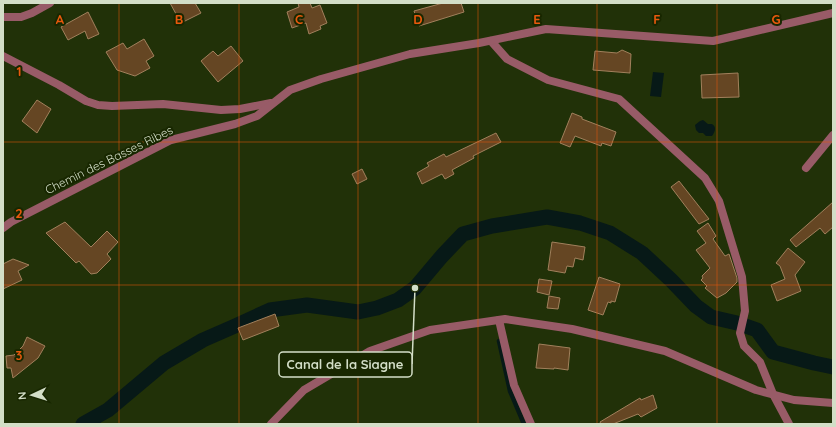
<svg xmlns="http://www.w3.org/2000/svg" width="836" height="427" viewBox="0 0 836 427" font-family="Quicksand,sans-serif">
  <rect width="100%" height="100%" fill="#213108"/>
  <g fill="#071917">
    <path d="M 653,72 L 664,73 L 661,97 L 650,96 Z"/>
    <path d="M 703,120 C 705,121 706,123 708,124 C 709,124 711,124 712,124 C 717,127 715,132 712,136 L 706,136 L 703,133 L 699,133 L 696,130 L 695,125 L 700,121 Z"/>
  </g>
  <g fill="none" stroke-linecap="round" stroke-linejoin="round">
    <path stroke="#071917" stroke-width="4.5" d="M 499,341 L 510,391 L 524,424"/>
    <path stroke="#071917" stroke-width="15" d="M 83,424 L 108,410 L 164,363 L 203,340 L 235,326 L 270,310 L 307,305 L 358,312 L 377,308 L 398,300 L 415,288 L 442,256 L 463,234 L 492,226 L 547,217 L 580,223 L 610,233 L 642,253 L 671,280 L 696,306 L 711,317 L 737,323 L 757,330 L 773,352 L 814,363 L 833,367"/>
  </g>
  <g fill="#654623" stroke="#a1805c">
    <path d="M 170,3 L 195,3 L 201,13 L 181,23 Z"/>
    <path d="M 298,3 L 310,3 L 312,8 L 320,5 L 327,23 L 320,26 L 321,29 L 309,34 L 306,23 L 292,28 L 287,12 L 299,7 Z"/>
    <path d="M 443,3 L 461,3 L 464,12 L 419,26 L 414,11 Z"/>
    <path d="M 88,12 L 99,34 L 88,39 L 85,31 L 68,40 L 61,27 Z"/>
    <path d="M 144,39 L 154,56 L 146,61 L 150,68 L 135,76 L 117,70 L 106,52 L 123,43 L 127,49 Z"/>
    <path d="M 231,46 L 243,61 L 218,82 L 201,61 L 213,51 L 218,56 Z"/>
    <path d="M 622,50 L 631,54 L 630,73 L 593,70 L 595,51 L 617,53 Z"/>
    <path d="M 738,73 L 739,97 L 702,98 L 701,75 Z"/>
    <path d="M 37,100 L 51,109 L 37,133 L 22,121 Z"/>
    <path d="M 572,113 L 582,117 L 582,119 L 616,132 L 611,146 L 602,143 L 601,146 L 575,136 L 570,147 L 560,143 Z"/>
    <path d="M 496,133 L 501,142 L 473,156 L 474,158 L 452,170 L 454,174 L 445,179 L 442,174 L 422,184 L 417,173 L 429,166 L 427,163 L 444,154 L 446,157 Z"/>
    <path d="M 362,169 L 367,179 L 357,184 L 352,174 Z"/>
    <path d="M 679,181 L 709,219 L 699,224 L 671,187 Z"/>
    <path d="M 833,202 L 833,227 L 825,234 L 820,228 L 796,247 L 790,240 Z"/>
    <path d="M 65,222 L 91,247 L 107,231 L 118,242 L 107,254 L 111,259 L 97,273 L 91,274 L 79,261 L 76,263 L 46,233 Z"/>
    <path d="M 708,223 L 716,236 L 713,239 L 725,256 L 729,254 L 737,278 L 737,282 L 726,293 L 717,298 L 705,288 L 707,286 L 701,280 L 703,278 L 702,276 L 710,268 L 696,250 L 706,243 L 697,231 Z"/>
    <path d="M 552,242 L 585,247 L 583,260 L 575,258 L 573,267 L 567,266 L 565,273 L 548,270 Z"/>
    <path d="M 788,248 L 805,262 L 795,275 L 801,291 L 777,301 L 771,285 L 785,279 L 780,266 L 776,263 Z"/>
    <path d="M 13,259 L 29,265 L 18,271 L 22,280 L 3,289 L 3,264 Z"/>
    <path d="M 599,277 L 620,284 L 615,302 L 611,301 L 611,303 L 608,302 L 603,315 L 588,310 Z"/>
    <path d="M 539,279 L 552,281 L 549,295 L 537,292 Z"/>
    <path d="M 549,296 L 560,298 L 558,309 L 547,308 Z"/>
    <path d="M 275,314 L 279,326 L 243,340 L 238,328 Z"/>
    <path d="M 27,337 L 45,346 L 38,358 L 13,378 L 11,368 L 7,368 L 6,356 L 14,355 L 23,346 Z"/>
    <path d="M 539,344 L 570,348 L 568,370 L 554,368 L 554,369 L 536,368 Z"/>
    <path d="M 653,395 L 657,408 L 641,417 L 638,414 L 613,424 L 601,424 L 600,422 L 640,398 L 641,400 Z"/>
  </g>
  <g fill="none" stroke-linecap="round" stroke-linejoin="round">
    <g stroke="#985b67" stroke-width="8">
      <path d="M 3,17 L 21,17 L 32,13 L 50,3"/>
      <path d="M 491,41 L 507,59 L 548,80 L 619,99 L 705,178 L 719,201 L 742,277 L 745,311 L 740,333 L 744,346 L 760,362 L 773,394 L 789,424"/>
      <path d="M 3,56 L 59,85 L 86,101 L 98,105 L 112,106 L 163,104 L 221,110 L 240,109 L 271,103"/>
      <path d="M 806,168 L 833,135"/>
      <path d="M 3,228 L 11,222 L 171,140 L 235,124 L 257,116 L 290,90 L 321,79 L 410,54 L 479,43 L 546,29 L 713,41 L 833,13"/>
      <path d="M 499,320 L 514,385 L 531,424"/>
      <path d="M 271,424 L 304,390 L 370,351 L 430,330 L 505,319 L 572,329 L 665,351 L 756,390 L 794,400 L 833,403"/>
    </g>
  </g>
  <path fill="none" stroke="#e8590c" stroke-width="1" stroke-opacity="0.55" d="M 119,3 L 119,424M 239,3 L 239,424M 358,3 L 358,424M 478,3 L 478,424M 597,3 L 597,424M 717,3 L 717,424M 3,142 L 833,142M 3,285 L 833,285"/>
  <g text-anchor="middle" stroke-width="4" stroke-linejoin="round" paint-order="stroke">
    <g font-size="12" fill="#d3dec7" stroke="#182700">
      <text transform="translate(109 160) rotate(-26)" y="4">Chemin des Basses Ribes</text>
    </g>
  </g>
  <g font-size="13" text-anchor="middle" font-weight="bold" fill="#e8590c" stroke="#182700" stroke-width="4" stroke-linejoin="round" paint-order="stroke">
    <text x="60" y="24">A</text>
    <text x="179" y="24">B</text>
    <text x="299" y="24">C</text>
    <text x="418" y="24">D</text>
    <text x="537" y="24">E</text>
    <text x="657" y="24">F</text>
    <text x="776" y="24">G</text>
    <text x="19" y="76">1</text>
    <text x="19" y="218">2</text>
    <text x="19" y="360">3</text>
  </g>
  <path fill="none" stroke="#d3dec7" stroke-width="1.5" d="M415 288L412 364"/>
  <circle fill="#d3dec7" stroke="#182700" stroke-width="1.5" cx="415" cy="288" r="4"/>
  <rect fill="#182700" stroke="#d3dec7" stroke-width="1.5" x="279" y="352" width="133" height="25" rx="4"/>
  <g font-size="13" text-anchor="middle" font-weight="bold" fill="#d3dec7">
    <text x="345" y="369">Canal de la Siagne</text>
  </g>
  <rect width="836" height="427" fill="none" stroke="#d3dec7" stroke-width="8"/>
  <g transform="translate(32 395) rotate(266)" stroke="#182700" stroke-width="3" paint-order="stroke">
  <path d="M0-3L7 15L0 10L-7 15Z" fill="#d3dec7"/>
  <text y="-6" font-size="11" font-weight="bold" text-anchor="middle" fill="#d3dec7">N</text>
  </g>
</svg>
